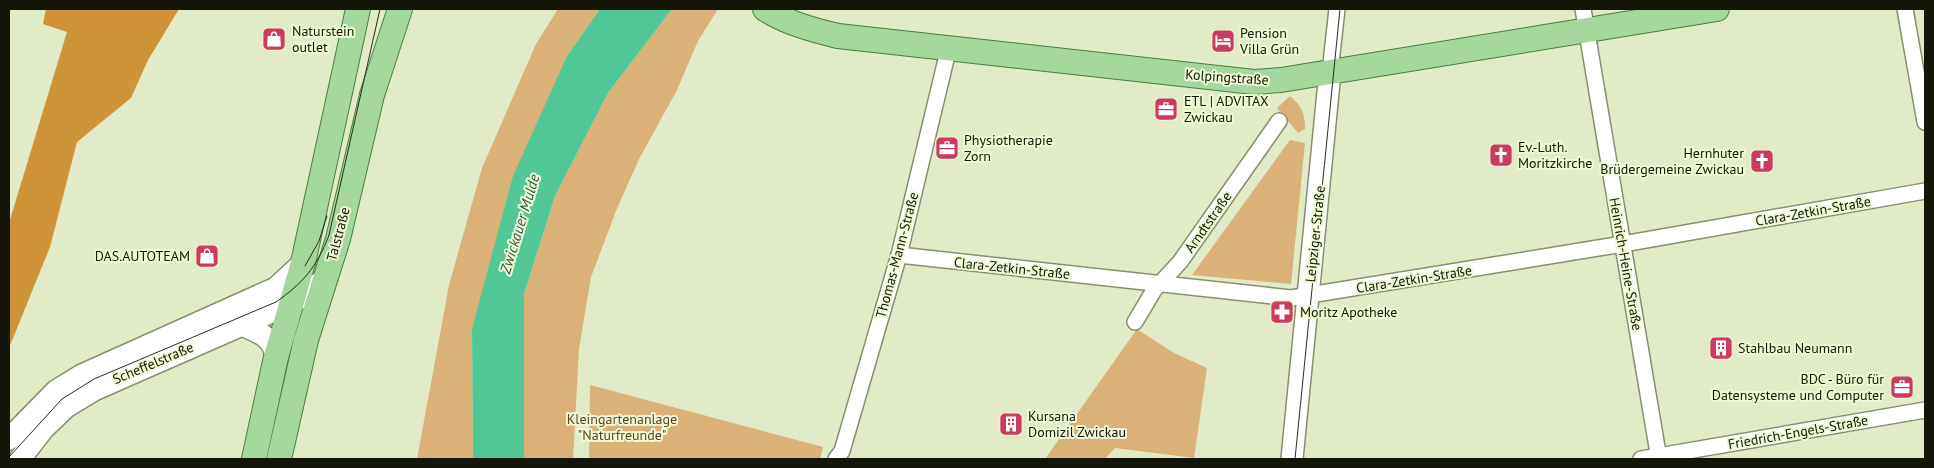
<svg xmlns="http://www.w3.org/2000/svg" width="1934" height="468" viewBox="0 0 1934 468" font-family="'PT Sans',sans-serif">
  <rect width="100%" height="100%" fill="#e2ebc7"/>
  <g fill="#dab278">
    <path d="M 558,9 L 600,9 L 567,56 L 472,329 L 473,459 L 417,459 L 449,285 L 482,168 L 536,44 Z"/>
    <path d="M 672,9 L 718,9 L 698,41 L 677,90 L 639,159 L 616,211 L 591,277 L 579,349 L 573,459 L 524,459 L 524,294 L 555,196 L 608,93 Z"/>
    <path d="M 1290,96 C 1302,106 1305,114 1305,129 L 1298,133 L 1277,108 Z"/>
    <path d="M 1290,140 L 1305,143 L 1291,284 L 1192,275 Z"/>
    <path d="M 1137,329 L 1174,353 L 1207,368 L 1194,458 L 1115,448 L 1105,459 L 1045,459 Z"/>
    <path d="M 590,385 L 823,447 L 820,459 L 589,459 Z"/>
  </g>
  <path fill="#ce9437" d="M 46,9 L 179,9 L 148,60 L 131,98 L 77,142 L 50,247 L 9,348 L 9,223 L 67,32 L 43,24 Z"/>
  <path fill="#52c797" d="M 600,9 L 672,9 L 608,93 L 555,196 L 524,294 L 524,459 L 473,459 L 472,329 L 513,176 L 567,56 Z"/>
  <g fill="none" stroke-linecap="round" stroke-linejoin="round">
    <g stroke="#878f6e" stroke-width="18">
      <g id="street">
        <path d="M 1583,9 L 1659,459"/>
        <path d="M 1905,9 L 1925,122"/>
        <path d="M 1330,72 L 1337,9"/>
        <path d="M 899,255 L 1291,298 L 1623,244 L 1925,191"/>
        <path d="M 1135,322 L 1154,290 L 1180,262 L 1279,121"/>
        <path d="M 836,459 L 842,451 L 899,255 L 949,47"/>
        <path d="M 1641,459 L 1925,410"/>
      </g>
    </g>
    <g stroke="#878f6e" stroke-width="24">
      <g id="secondary">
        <path d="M 242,325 C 258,332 274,337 276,357"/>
        <path d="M 9,439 L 56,391 L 82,375 L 276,288 L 303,263"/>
        <path d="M 20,459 L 43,429 L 66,407 L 94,390 L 292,303 L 306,294 L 327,277"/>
        <path d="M 1292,459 L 1330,72"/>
      </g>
    </g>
    <g stroke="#4a813f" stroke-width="26">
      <g id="primary">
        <path d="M 765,9 C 787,23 813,30 838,36 L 1254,82 L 1281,80 L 1717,9"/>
        <path d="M 254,459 L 276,357 L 303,263 L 358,9"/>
        <path d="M 279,459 L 306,340 L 338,239 L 372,95 L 400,9"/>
      </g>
    </g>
    <use href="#street" stroke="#fff" stroke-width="15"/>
    <use href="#secondary" stroke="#fff" stroke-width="21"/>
    <use href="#primary" stroke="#a4d69d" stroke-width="24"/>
    <g stroke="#292d1d" stroke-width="1">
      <path d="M 305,266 L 319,241 L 327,216"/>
      <path d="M 9,457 L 62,399 L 94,379 L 276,302 C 303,283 317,267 329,235 L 380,9"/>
      <path d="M 1295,459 L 1340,9"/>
    </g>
  </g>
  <defs>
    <g id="shop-square" transform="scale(1.25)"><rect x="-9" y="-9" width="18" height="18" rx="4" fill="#ca3b61" stroke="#eff9d4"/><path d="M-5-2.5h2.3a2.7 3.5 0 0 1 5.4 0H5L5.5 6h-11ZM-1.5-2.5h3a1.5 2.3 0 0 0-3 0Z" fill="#fff"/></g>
    <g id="hotel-square" transform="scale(1.25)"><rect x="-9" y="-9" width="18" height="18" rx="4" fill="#ca3b61" stroke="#eff9d4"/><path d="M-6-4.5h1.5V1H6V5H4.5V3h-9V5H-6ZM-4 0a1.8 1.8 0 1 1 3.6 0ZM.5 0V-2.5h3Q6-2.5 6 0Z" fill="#fff"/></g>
    <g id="office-square" transform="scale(1.25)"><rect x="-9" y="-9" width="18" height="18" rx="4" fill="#ca3b61" stroke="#eff9d4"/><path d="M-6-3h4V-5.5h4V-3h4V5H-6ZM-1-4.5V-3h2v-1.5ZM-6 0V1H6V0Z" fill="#fff"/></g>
    <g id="church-square" transform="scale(1.25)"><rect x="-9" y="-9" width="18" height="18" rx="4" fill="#ca3b61" stroke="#eff9d4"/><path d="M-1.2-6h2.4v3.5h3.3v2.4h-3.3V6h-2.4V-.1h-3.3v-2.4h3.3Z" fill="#fff"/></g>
    <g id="pharmacy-square" transform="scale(1.25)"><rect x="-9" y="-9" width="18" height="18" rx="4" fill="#ca3b61" stroke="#eff9d4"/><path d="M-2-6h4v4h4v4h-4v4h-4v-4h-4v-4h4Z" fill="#fff"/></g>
    <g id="building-square" transform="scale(1.25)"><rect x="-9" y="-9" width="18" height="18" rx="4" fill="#ca3b61" stroke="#eff9d4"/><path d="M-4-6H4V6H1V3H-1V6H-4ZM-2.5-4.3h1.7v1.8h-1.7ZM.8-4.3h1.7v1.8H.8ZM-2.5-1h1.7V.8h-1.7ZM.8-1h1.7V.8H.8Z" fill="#fff"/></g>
  </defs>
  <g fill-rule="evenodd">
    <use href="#shop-square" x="274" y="39"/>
    <use href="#hotel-square" x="1223" y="41"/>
    <use href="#office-square" x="1166" y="109"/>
    <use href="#office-square" x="947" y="148"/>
    <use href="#church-square" x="1501" y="155"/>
    <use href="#church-square" x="1762" y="161"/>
    <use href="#shop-square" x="207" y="256"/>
    <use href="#pharmacy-square" x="1282" y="312"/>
    <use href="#building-square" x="1721" y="348"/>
    <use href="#office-square" x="1902" y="387"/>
    <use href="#building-square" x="1011" y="424"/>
  </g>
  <g text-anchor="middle" stroke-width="4" stroke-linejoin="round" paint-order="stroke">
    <g font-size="14" fill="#131609" stroke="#eff9d4" text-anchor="start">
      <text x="292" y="36">Naturstein<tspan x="292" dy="16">outlet</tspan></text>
      <text x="1240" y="38">Pension<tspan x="1240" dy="16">Villa Grün</tspan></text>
      <text x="1184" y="106">ETL | ADVITAX<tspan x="1184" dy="16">Zwickau</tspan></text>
      <text x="964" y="145">Physiotherapie<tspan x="964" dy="16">Zorn</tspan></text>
      <text x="1518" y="152">Ev.-Luth.<tspan x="1518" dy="16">Moritzkirche</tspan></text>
      <text x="1744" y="158" text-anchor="end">Hernhuter<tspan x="1744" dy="16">Brüdergemeine Zwickau</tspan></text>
      <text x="190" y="261" text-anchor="end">DAS.AUTOTEAM</text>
      <text x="1300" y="317">Moritz Apotheke</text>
      <text x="1738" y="353">Stahlbau Neumann</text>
      <text x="1884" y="384" text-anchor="end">BDC - Büro für<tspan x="1884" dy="16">Datensysteme und Computer</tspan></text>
      <text x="1028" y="421">Kursana<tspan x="1028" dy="16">Domizil Zwickau</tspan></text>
    </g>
    <g font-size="14" fill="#131609" stroke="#eff9d4">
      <text transform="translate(1227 77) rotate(4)" y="5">Kolpingstraße</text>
      <text transform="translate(1813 211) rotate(-10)" y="5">Clara-Zetkin-Straße</text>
      <text transform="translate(1208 222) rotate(-55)" y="5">Arndtstraße</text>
      <text transform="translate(338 234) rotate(-75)" y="5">Talstraße</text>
      <text transform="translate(1315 234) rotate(-84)" y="5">Leipziger Straße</text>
      <text transform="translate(897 255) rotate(-75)" y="5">Thomas-Mann-Straße</text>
      <text transform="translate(1626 264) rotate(80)" y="5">Heinrich-Heine-Straße</text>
      <text transform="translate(1012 268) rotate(6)" y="5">Clara-Zetkin-Straße</text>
      <text transform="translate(1414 279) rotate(-9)" y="5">Clara-Zetkin-Straße</text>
      <text transform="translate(153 363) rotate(-23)" y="5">Scheffelstraße</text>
      <text transform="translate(1798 432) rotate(-10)" y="5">Friedrich-Engels-Straße</text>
    </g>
    <g font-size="14" fill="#5f4621" stroke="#eff9d4">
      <text x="622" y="424">Kleingartenanlage<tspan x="622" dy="16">"Naturfreunde"</tspan></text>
    </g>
    <g font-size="15" font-style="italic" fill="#295844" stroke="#eff9d4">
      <text transform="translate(520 224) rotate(-73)" y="5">Zwickauer Mulde</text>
    </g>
  </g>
  <rect width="1934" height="468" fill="none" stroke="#131609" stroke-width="20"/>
</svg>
